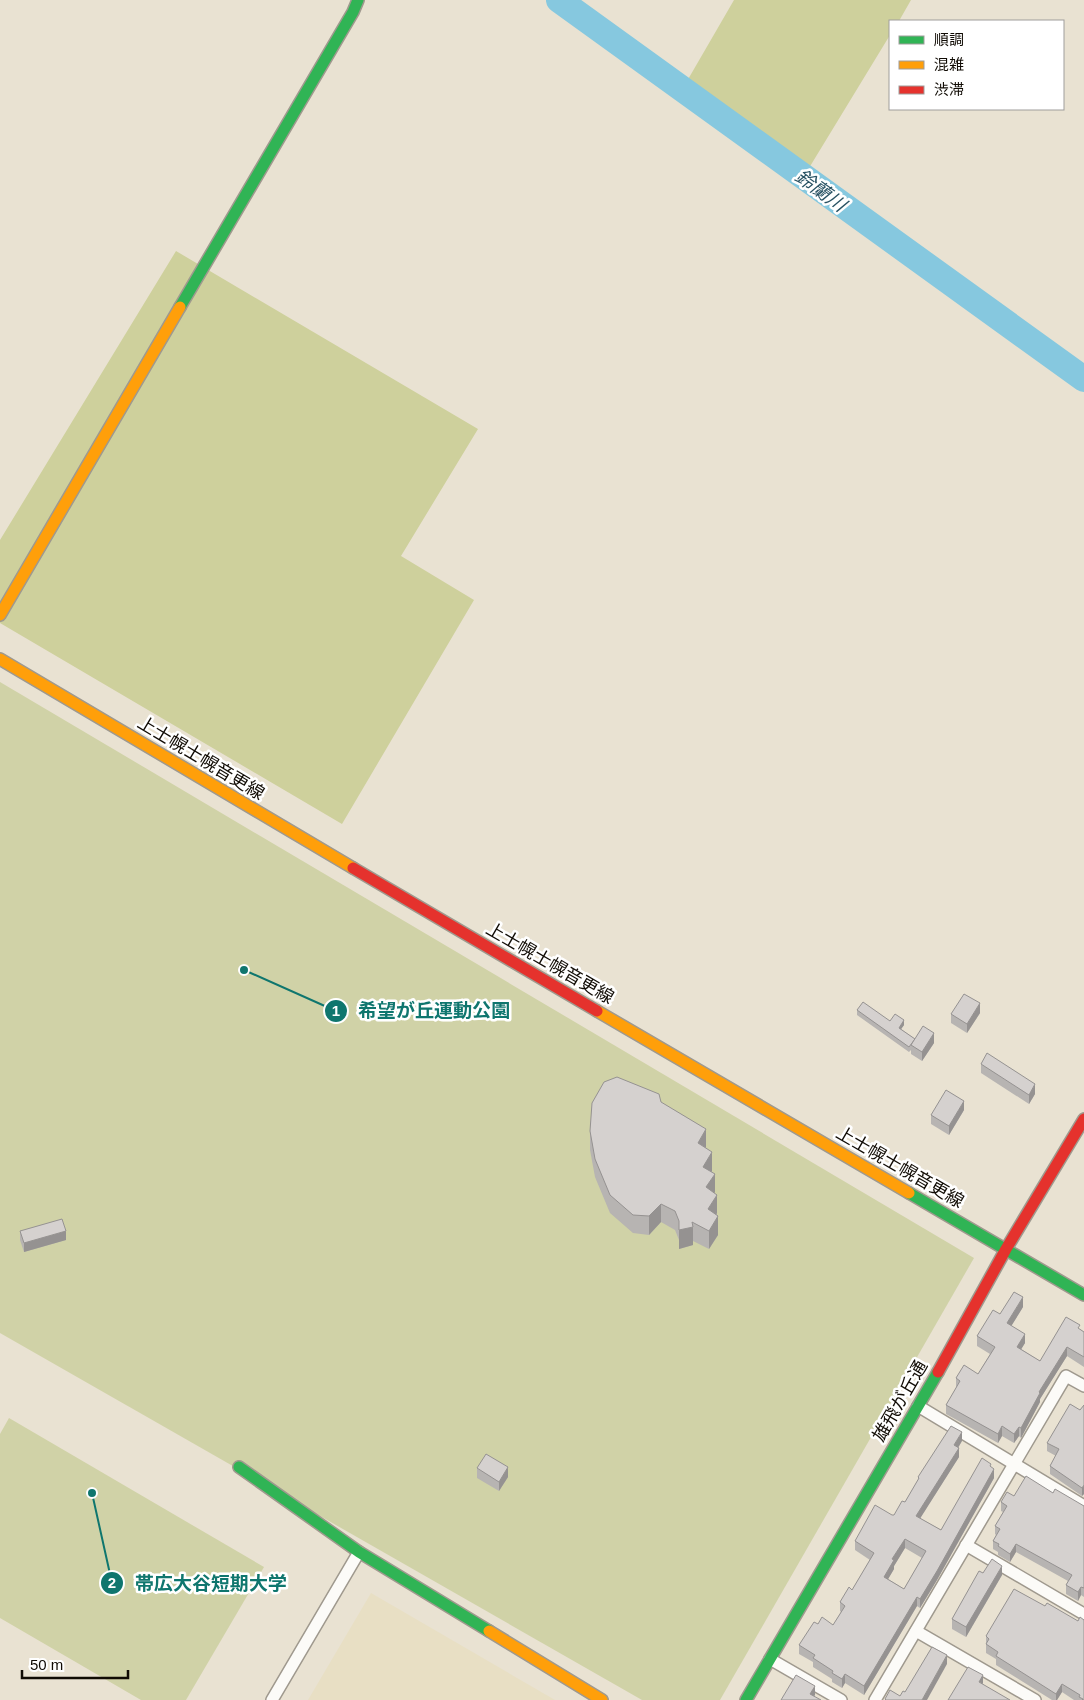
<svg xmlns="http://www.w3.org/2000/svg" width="1084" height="1700" viewBox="0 0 1084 1700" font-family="Helvetica,'Noto Sans JP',sans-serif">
  <rect width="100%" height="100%" fill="#e9e2d2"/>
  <g fill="#d0d2a7">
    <path d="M 0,682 L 974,1258 L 720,1700 L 642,1700 L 0,1333 Z"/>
    <path d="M 9,1418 L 264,1567 L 186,1700 L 141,1700 L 0,1618 L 0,1434 Z"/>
  </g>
  <g fill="#ced09c">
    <path d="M 734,0 L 911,0 L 899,21 L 890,21 L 890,35 L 809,168 L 683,88 Z"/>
    <path d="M 176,251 L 478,429 L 401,556 L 474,600 L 342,824 L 0,623 L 0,540 Z"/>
  </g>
  <path fill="#e8dfc4" d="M 371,1593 L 555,1700 L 308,1700 Z"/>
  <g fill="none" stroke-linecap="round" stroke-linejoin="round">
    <path stroke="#86c8df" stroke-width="26" d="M 559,0 L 1084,379"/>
    <g stroke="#9f998e" stroke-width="14">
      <g id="street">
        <path d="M 918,1406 L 1084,1506"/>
        <path d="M 966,1545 L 1084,1614"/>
        <path d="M 916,1631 L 1035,1700"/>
        <path d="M 770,1659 L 841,1700"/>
        <path d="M 272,1700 L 359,1552"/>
        <path d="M 875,1700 L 1066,1376 L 1084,1386"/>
      </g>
    </g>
    <g stroke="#9f998e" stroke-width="14">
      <g id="fast">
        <path d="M 180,307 L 353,12 L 358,0"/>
        <path d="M 909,1193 L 1084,1295"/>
        <path d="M 239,1467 L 359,1552 L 489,1631"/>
        <path d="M 746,1700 L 938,1372"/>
      </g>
    </g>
    <g stroke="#9f998e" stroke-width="14">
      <g id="slow">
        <path d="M 0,615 L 180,307"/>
        <path d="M 0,659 L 353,868"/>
        <path d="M 597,1011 L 909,1193"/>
        <path d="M 489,1631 L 602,1700"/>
      </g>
    </g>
    <g stroke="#9f998e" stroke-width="14">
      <g id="jam">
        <path d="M 353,868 L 597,1011"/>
        <path d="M 938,1372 L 1006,1249 L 1084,1119"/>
      </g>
    </g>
    <use href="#street" stroke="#fcfbf8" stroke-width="11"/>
    <use href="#fast" stroke="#30b455" stroke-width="11"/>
    <use href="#slow" stroke="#ff9f0a" stroke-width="11"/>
    <use href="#jam" stroke="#e5322d" stroke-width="11"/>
  </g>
  <g fill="#b7b4b2" fill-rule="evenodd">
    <path d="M 857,1010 L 890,1021 L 904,1025 L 901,1029 L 915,1039 L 934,1043 L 922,1061 L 911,1054 L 911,1050 L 909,1052 L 857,1015 Z"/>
    <path d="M 980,1013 L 967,1033 L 951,1023 L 951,1014 Z"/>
    <path d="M 981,1064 L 1035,1094 L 1029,1104 L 981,1073 Z"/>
    <path d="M 661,1102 L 706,1148 L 712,1171 L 712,1172 L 717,1213 L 717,1215 L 718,1235 L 709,1249 L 693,1241 L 693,1245 L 679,1249 L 679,1240 L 675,1230 L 661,1222 L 649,1235 L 633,1233 L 610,1213 L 595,1177 L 590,1150 L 590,1131 Z"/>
    <path d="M 964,1110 L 949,1135 L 931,1124 L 931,1115 Z"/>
    <path d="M 20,1231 L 66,1240 L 24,1252 L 20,1240 Z"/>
    <path d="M 1023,1307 L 1011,1326 L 1025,1343 L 1021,1349 L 1040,1361 L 1080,1329 L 1084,1332 L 1084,1367 L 1067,1356 L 1040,1399 L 1040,1402 L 1021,1438 L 1019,1436 L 1014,1443 L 1002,1436 L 998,1443 L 946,1414 L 946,1405 L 956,1388 L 956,1378 L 978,1374 L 990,1354 L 977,1346 L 977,1336 L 1000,1314 Z"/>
    <path d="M 1084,1405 L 1084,1494 L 1082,1496 L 1050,1474 L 1050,1466 L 1056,1456 L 1047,1451 L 1047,1443 L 1080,1410 Z"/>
    <path d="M 962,1441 L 958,1448 L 959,1457 L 920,1518 L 941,1530 L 991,1467 L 994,1478 L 937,1580 L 920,1608 L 917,1606 L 864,1695 L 845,1683 L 842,1688 L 832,1682 L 832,1679 L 813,1667 L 813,1662 L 799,1654 L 799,1645 L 818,1624 L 833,1625 L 841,1612 L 840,1611 L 840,1602 L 852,1590 L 870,1560 L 855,1550 L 855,1541 L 894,1515 L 905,1502 L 918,1480 L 918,1477 ZM 905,1548 L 922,1558 L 904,1589 L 888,1579 L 894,1569 L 894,1566 Z"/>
    <path d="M 477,1468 L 508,1477 L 499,1491 L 477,1478 Z"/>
    <path d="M 1053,1493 L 1084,1506 L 1084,1597 L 1081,1595 L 1078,1601 L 1066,1594 L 1066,1585 L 1068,1581 L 1016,1552 L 1010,1562 L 998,1555 L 998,1552 L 993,1549 L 993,1541 L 996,1535 L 995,1534 L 995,1526 L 1003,1512 L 1001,1511 L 1001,1502 L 1014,1496 Z"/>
    <path d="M 983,1573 L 1002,1575 L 966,1637 L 952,1629 L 952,1619 Z"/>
    <path d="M 1045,1606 L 1078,1621 L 1084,1700 L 1074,1700 L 1062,1692 L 1057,1700 L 1052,1700 L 996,1665 L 996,1659 L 986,1653 L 986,1636 Z"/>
  </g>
  <g fill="#959291">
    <path d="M 980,1003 L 980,1013 L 967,1033 L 967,1024 Z"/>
    <path d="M 904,1020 L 904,1025 L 899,1032 L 899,1028 Z"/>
    <path d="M 934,1033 L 934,1043 L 922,1061 L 922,1052 Z"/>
    <path d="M 1035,1084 L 1035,1094 L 1029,1104 L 1029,1095 Z"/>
    <path d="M 964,1101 L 964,1110 L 949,1135 L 949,1126 Z"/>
    <path d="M 706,1129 L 706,1148 L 698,1143 Z"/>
    <path d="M 712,1152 L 712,1171 L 703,1185 L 703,1167 Z"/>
    <path d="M 715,1174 L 715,1192 L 706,1205 L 706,1187 Z"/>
    <path d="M 717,1195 L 717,1213 L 708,1227 L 708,1209 Z"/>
    <path d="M 661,1204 L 661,1222 L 649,1235 L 649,1216 Z"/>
    <path d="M 718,1216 L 718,1235 L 709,1249 L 709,1231 Z"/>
    <path d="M 693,1227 L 693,1245 L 679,1249 L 679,1230 Z"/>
    <path d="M 66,1231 L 66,1240 L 24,1252 L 24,1243 Z"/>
    <path d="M 1023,1297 L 1023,1307 L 1007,1333 L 1007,1323 Z"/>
    <path d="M 1025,1334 L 1025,1343 L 1017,1356 L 1017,1347 Z"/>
    <path d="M 1067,1347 L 1067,1356 L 1040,1399 L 1040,1402 L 1021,1438 L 1021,1428 L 1039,1392 Z"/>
    <path d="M 1002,1426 L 1002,1436 L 998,1443 L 998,1434 Z"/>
    <path d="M 1019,1427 L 1019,1436 L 1014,1443 L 1014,1434 Z"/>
    <path d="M 962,1432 L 962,1441 L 954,1454 L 954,1445 Z"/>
    <path d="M 959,1448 L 959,1457 L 916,1525 L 916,1516 Z"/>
    <path d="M 508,1467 L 508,1477 L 499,1491 L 499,1482 Z"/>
    <path d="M 994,1469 L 994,1478 L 937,1580 L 920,1608 L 920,1599 Z"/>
    <path d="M 1084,1485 L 1084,1494 L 1082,1496 L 1082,1488 Z"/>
    <path d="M 905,1539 L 905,1548 L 894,1566 L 894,1569 L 884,1586 L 884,1577 L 892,1559 Z"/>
    <path d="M 1016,1544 L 1016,1552 L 1010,1562 L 1010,1554 Z"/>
    <path d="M 1002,1566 L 1002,1575 L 966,1637 L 966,1627 Z"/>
    <path d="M 1081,1587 L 1081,1595 L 1078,1601 L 1078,1592 Z"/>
    <path d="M 917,1597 L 917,1606 L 864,1695 L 864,1686 Z"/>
    <path d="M 947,1655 L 947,1664 L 927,1700 L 922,1700 Z"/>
    <path d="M 845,1674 L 845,1683 L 842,1688 L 842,1679 Z"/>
    <path d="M 983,1675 L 983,1684 L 979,1682 Z"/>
    <path d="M 1062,1684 L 1062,1692 L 1057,1700 L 1056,1700 L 1056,1694 Z"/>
    <path d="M 815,1686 L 815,1695 L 812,1700 L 810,1694 Z"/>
  </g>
  <g fill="#d5d1cf" stroke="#959291" fill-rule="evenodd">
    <path d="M 964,994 L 980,1003 L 967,1024 L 951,1014 Z"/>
    <path d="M 863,1002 L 890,1021 L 895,1014 L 904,1020 L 899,1028 L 915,1039 L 909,1047 L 857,1010 Z"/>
    <path d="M 923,1026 L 934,1033 L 922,1052 L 911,1045 Z"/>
    <path d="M 987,1053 L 1035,1084 L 1029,1095 L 981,1064 Z"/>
    <path d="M 617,1077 L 659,1094 L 661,1102 L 706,1129 L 698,1143 L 712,1152 L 703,1167 L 715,1174 L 706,1187 L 717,1195 L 708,1209 L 718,1216 L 709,1231 L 692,1222 L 693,1227 L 679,1230 L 679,1221 L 675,1211 L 661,1204 L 649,1216 L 633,1215 L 610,1195 L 595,1159 L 590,1131 L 592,1103 L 604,1082 Z"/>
    <path d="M 946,1090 L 964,1101 L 949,1126 L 931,1115 Z"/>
    <path d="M 62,1219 L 66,1231 L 24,1243 L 20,1231 Z"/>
    <path d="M 1014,1292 L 1023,1297 L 1007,1323 L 1025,1334 L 1017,1347 L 1040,1361 L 1066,1317 L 1080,1325 L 1078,1328 L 1084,1332 L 1084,1357 L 1067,1347 L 1039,1392 L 1040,1393 L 1021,1428 L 1019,1427 L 1014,1434 L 1002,1426 L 998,1434 L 946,1405 L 960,1381 L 956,1378 L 964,1365 L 978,1374 L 995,1347 L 977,1336 L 993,1310 L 1000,1314 Z"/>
    <path d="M 1070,1404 L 1080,1410 L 1084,1405 L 1084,1485 L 1082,1488 L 1050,1466 L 1059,1449 L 1047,1443 Z"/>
    <path d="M 951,1426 L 962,1432 L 954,1445 L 959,1448 L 916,1516 L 941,1530 L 982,1458 L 991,1464 L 990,1466 L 994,1469 L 937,1571 L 920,1599 L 917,1597 L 864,1686 L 845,1674 L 842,1679 L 832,1673 L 833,1671 L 813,1658 L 815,1655 L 799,1645 L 814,1622 L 818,1624 L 822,1617 L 833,1625 L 845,1606 L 840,1602 L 849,1587 L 852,1590 L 874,1553 L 855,1541 L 875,1505 L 892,1515 L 894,1515 L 902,1501 L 905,1502 L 919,1478 L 918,1477 ZM 905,1539 L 926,1551 L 904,1589 L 884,1577 L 894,1560 L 892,1559 Z"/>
    <path d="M 486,1454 L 508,1467 L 499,1482 L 477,1468 Z"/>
    <path d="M 1026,1476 L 1053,1493 L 1055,1489 L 1084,1506 L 1084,1588 L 1081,1587 L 1078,1592 L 1066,1585 L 1072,1575 L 1016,1544 L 1010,1554 L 998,1546 L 999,1544 L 993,1541 L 1000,1529 L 995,1526 L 1007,1506 L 1001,1502 L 1007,1492 L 1014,1496 Z"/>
    <path d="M 992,1559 L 1002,1566 L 966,1627 L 952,1619 L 979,1571 L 983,1573 Z"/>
    <path d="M 1014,1589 L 1045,1606 L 1047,1603 L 1078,1621 L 1080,1617 L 1084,1620 L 1084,1700 L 1082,1700 L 1083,1699 L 1079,1697 L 1080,1695 L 1062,1684 L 1056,1694 L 996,1656 L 998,1652 L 986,1644 L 989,1639 L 986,1636 Z"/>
    <path d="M 932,1647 L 947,1655 L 922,1700 L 886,1700 L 885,1699 L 890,1690 L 900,1696 L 903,1691 L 905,1692 Z"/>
    <path d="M 968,1667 L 983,1675 L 979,1682 L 1010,1700 L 948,1700 Z"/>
    <path d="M 796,1675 L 815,1686 L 810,1694 L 821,1700 L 781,1700 Z"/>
  </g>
  <g text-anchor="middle" stroke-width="5" stroke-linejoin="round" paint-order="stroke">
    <g font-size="18" fill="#100b04" stroke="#fff">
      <text transform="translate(201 758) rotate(31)" y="6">上士幌士幌音更線</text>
      <text transform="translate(550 963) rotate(30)" y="6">上士幌士幌音更線</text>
      <text transform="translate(900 1167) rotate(30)" y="6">上士幌士幌音更線</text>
      <text transform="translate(900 1401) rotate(-60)" y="6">雄飛が丘通</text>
    </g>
    <g font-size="19" font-style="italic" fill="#285263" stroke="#fff">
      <text transform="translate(821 190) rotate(36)" y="7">鈴蘭川</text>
    </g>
  </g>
  <path fill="none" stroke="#0f766e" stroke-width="2" d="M244 970L336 1011M92 1493L112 1583"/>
  <g fill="#0f766e" stroke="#fff" stroke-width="2">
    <circle cx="244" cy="970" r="5"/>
    <circle cx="92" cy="1493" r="5"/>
    <circle cx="336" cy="1011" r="12"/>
    <circle cx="112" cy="1583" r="12"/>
  </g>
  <g font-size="15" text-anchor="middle" font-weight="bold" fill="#fff">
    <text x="336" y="1016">1</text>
    <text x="112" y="1588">2</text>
  </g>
  <g font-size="19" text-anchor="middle" font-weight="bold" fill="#0f766e" stroke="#fff" stroke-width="5" stroke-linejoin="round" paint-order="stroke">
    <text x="434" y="1017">希望が丘運動公園</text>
    <text x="211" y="1590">帯広大谷短期大学</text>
  </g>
  <rect x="889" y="20" width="175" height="90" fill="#ffffff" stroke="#9f9d9b"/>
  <rect x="899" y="36" width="25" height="8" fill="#30b455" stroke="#9f9d9b"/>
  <text x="934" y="45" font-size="15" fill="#100b04">順調</text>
  <rect x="899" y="61" width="25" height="8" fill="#ff9f0a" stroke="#9f9d9b"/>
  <text x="934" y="70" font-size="15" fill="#100b04">混雑</text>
  <rect x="899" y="86" width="25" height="8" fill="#e5322d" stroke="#9f9d9b"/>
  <text x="934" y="95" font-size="15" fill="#100b04">渋滞</text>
  <path d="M22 1670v8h106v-8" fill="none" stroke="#100b04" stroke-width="2.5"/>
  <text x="30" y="1670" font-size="15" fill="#100b04" stroke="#ffffff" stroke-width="4" paint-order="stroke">50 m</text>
</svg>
